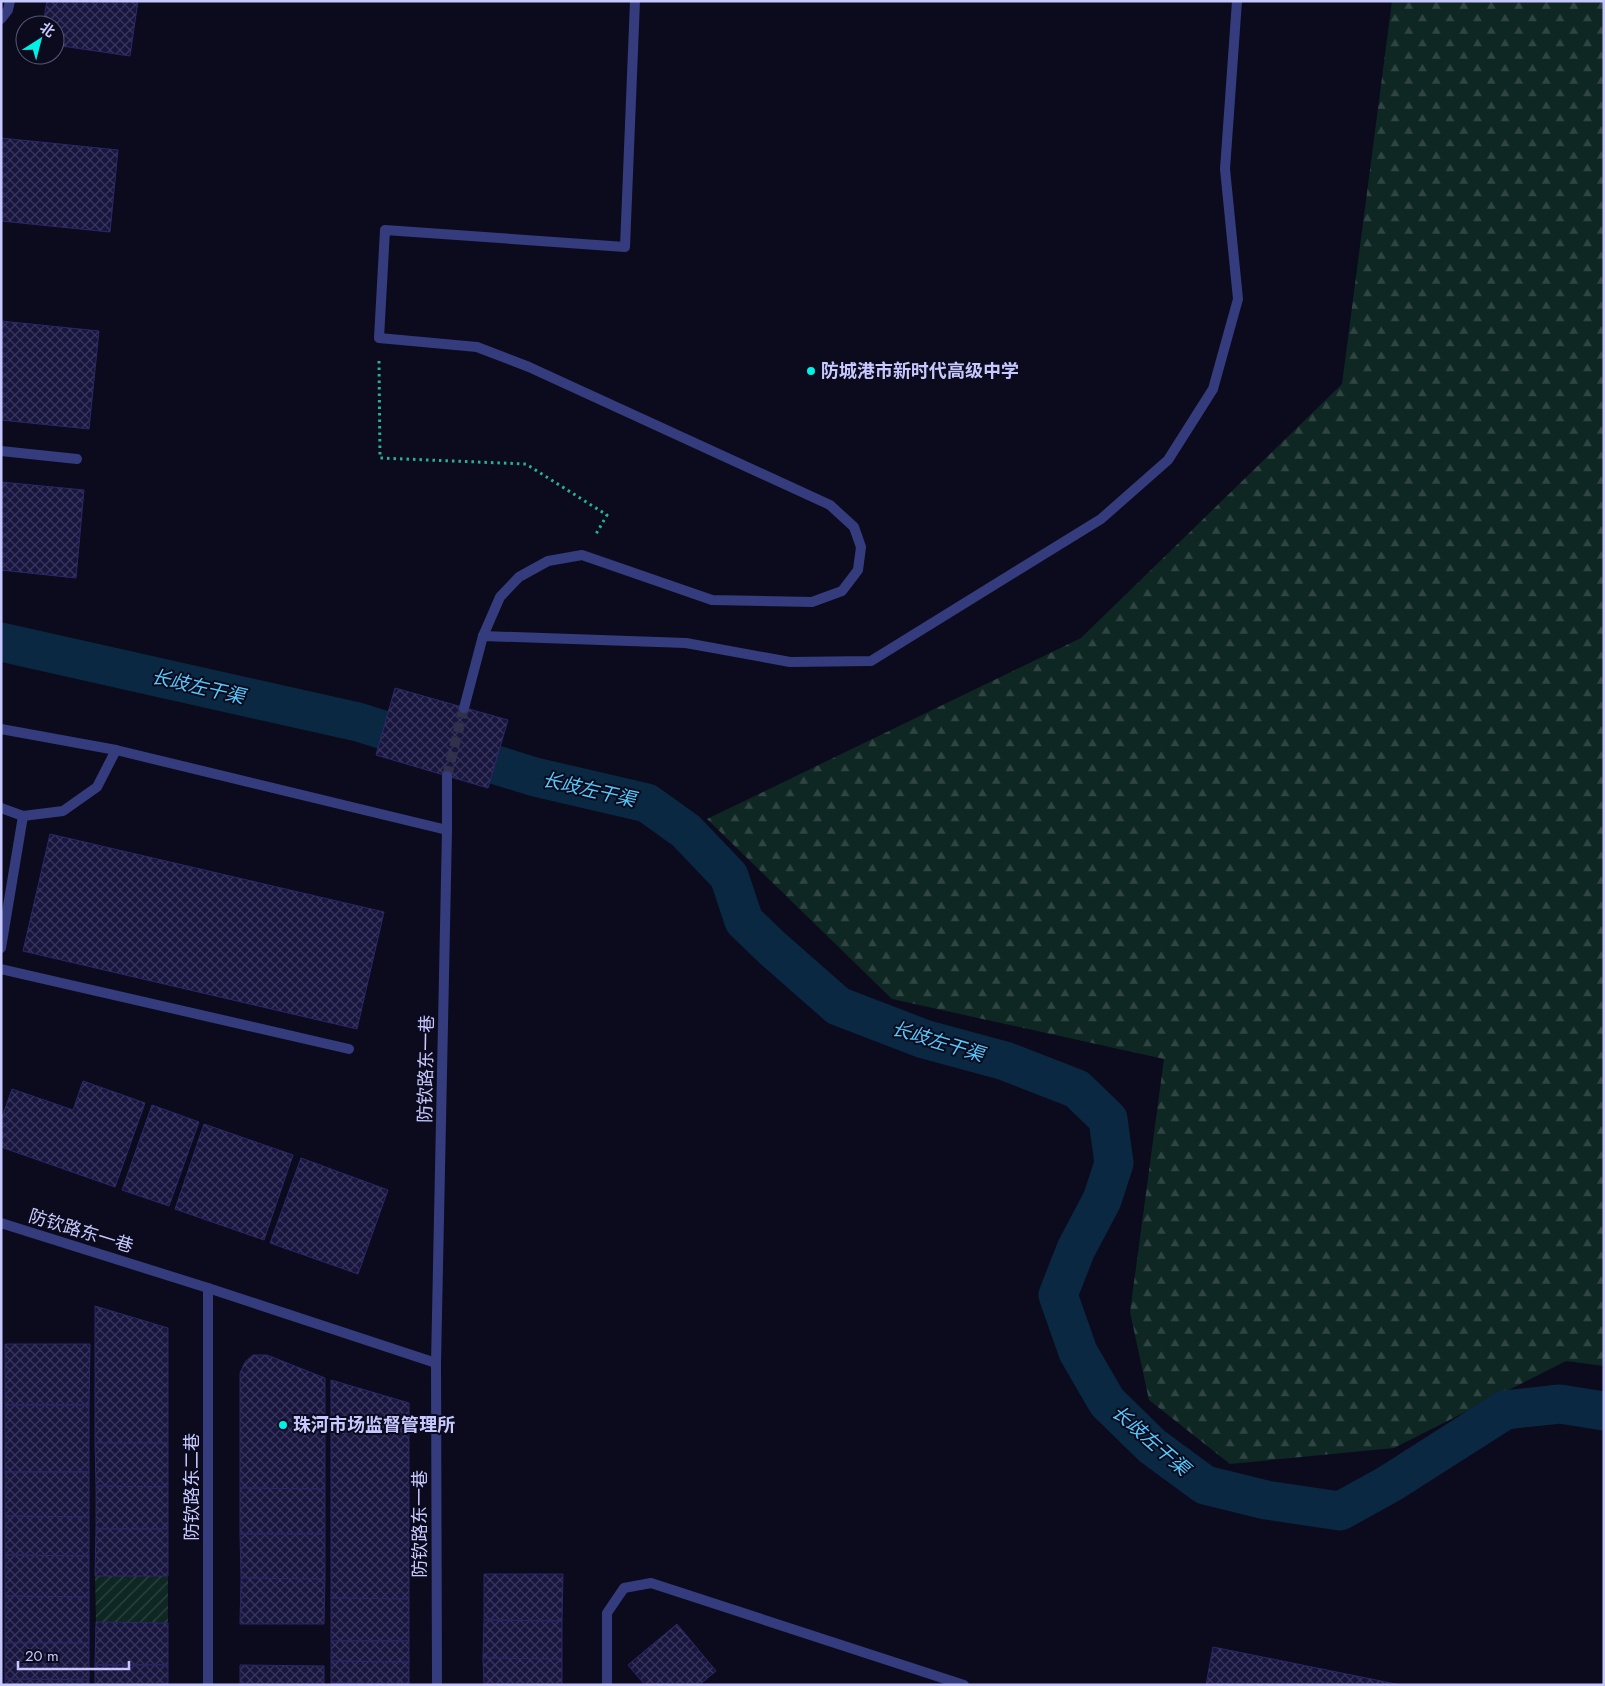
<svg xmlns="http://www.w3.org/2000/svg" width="1605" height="1686" viewBox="0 0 1605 1686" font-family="Jost,'Noto Sans SC',sans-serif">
  <defs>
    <pattern id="forest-firs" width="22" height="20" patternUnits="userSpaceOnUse" patternTransform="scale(1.25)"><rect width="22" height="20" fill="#0e2722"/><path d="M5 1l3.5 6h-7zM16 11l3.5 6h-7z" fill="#304543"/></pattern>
    <pattern id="garden-furrows" width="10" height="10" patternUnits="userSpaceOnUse" patternTransform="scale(1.25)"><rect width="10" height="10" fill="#0e2722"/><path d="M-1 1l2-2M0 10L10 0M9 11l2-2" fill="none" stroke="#304543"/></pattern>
    <pattern id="building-cross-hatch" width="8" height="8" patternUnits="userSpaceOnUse" patternTransform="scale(1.25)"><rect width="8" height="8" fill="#18163e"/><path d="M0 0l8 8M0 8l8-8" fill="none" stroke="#38365b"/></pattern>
  </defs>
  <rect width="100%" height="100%" fill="#0b0b1d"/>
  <path fill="url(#forest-firs)" d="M 1392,1 L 1604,1 L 1604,1366 L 1566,1361 L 1394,1448 L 1230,1464 L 1149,1400 L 1130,1312 L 1164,1059 L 892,999 L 707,819 L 1081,638 L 1342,384 Z"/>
  <path fill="url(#garden-furrows)" d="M 95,1576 L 168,1576 L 168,1623 L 96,1622 Z"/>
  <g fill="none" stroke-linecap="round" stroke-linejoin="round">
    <path stroke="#0a2841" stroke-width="39" d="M 1,642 L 358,722 L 535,777 L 647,803 L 686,831 L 729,876 L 744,921 L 772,948 L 838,1006 L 924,1039 L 1005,1061 L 1077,1089 L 1108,1119 L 1114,1163 L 1102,1200 L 1076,1249 L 1058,1295 L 1078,1352 L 1107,1402 L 1152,1446 L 1205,1485 L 1266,1500 L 1340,1511 L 1389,1484 L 1505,1410 L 1560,1404 L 1604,1411"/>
  </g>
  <g fill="url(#building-cross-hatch)" stroke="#2a276b">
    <path d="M 47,1 L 138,1 L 130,56 L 55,45 L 55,25 L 43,25 Z"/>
    <path d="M 1,138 L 118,150 L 110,232 L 1,221 Z"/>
    <path d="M 1,321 L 99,331 L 89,429 L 1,420 Z"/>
    <path d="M 1,482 L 84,490 L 76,578 L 1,570 Z"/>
    <path d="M 395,688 L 508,720 L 488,788 L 376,755 Z"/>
    <path d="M 50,834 L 384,912 L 357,1029 L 23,951 Z"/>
    <path d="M 83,1081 L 145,1103 L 115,1187 L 1,1147 L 1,1120 L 12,1089 L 73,1110 Z"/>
    <path d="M 152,1105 L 199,1122 L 169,1206 L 122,1190 Z"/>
    <path d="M 204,1124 L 293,1155 L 264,1240 L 175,1209 Z"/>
    <path d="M 301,1158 L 388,1190 L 358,1274 L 270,1243 Z"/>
    <path d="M 95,1306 L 168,1328 L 168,1443 L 95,1443 Z"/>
    <path d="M 5,1344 L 90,1344 L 89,1405 L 5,1405 Z"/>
    <path d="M 253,1355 L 267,1355 L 325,1378 L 325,1489 L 240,1488 L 240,1373 L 245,1362 Z"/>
    <path d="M 331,1380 L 409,1403 L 409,1599 L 331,1598 Z"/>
    <rect x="5" y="1405" width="84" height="67"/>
    <path d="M 95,1443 L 168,1443 L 168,1487 L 96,1486 Z"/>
    <path d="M 5,1472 L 89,1472 L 89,1517 L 5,1516 Z"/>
    <path d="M 96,1486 L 168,1487 L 168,1529 L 96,1529 Z"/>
    <path d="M 240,1488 L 325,1489 L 325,1534 L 240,1534 Z"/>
    <path d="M 5,1516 L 89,1517 L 89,1556 L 5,1555 Z"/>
    <path d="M 96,1529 L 168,1529 L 168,1576 L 95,1576 Z"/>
    <path d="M 240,1534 L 325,1534 L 325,1579 L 241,1578 Z"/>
    <path d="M 5,1555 L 89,1556 L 89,1597 L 5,1596 Z"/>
    <path d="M 484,1574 L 563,1574 L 562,1621 L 484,1620 Z"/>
    <path d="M 241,1578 L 325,1579 L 324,1624 L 240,1624 Z"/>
    <path d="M 5,1596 L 89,1597 L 89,1643 L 5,1643 Z"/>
    <path d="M 331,1598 L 409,1599 L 409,1641 L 331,1641 Z"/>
    <path d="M 484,1620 L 562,1621 L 562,1659 L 483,1658 Z"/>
    <path d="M 96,1622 L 168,1623 L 168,1665 L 95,1665 Z"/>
    <path d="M 677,1624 L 716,1671 L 699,1685 L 645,1685 L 628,1665 Z"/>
    <path d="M 331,1641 L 409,1641 L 409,1662 L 331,1661 Z"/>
    <path d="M 5,1643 L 89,1643 L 89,1680 L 5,1679 Z"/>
    <path d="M 1213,1647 L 1401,1685 L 1206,1685 Z"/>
    <path d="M 483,1658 L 562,1659 L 562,1685 L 484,1685 Z"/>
    <path d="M 331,1661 L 409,1662 L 409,1684 L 331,1683 Z"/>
    <rect x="95" y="1665" width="73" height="20"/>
    <path d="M 240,1665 L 324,1666 L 324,1685 L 240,1685 Z"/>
    <path d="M 5,1679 L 89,1680 L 89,1685 L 5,1685 Z"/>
    <path d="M 331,1683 L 409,1684 L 409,1685 L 331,1685 Z"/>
  </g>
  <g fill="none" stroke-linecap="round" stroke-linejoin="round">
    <path stroke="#30314a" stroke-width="10" stroke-dasharray="10 5" stroke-linecap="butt" d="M 447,776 L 464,708"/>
    <path stroke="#28b194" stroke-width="3" stroke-dasharray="2.5 4" stroke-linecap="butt" d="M 379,361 L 380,458 L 526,464 L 607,515 L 596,534"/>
    <g stroke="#343c7d" stroke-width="10">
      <path d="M 483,636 L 500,597 L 519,577 L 548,561 L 582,555 L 712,600 L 812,602 L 842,591 L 858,570 L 861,547 L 854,527 L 830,505 L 529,367 L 477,347 L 379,338 L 385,230 L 625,247 L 635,1"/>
      <path d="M 1,808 L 23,816 L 63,811 L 97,787 L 116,750"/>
      <path d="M 1,948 L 23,816"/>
      <path d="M 1,969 L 349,1049"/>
      <path d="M 208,1685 L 208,1288"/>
      <path d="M 607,1685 L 607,1613 L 624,1588 L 651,1583 L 964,1685"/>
    </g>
    <g stroke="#343c7d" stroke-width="10">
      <path d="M 1,19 L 8,10 L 10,1"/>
      <path d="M 1,451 L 77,459"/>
      <path d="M 464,708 L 483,636 L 686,643 L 790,662 L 871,661 L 1101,519 L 1168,460 L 1213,389 L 1238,299 L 1225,169 L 1237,1"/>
      <path d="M 1,729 L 116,750 L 447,830"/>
      <path d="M 1,1223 L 208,1288 L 436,1363 L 437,1685"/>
      <path d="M 436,1363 L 447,830 L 447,776"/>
    </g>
  </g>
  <g fill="#00f1e5" stroke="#0b0b1d" stroke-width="2">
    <circle cx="811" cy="371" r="5"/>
    <circle cx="283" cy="1425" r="5"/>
  </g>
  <g text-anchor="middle" stroke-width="4" stroke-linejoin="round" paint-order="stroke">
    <g font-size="18" font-weight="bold" fill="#c6c8ff" stroke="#0b0b1d" text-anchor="start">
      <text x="821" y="377">防城港市新时代高级中学</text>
      <text x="293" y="1431">珠河市场监督管理所</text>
    </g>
    <g font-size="18" fill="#c6c8ff" stroke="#0b0b1d">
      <text transform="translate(426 1069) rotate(-89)" y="6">防钦路东一巷</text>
      <text transform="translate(81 1231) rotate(17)" y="6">防钦路东一巷</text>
      <text transform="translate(192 1487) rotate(-90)" y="6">防钦路东二巷</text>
      <text transform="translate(420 1524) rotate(-90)" y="6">防钦路东一巷</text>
    </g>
    <g font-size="19" font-style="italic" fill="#54caff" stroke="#0b0b1d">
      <text transform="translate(198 686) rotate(13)" y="7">长歧左干渠</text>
      <text transform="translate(589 789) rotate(13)" y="7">长歧左干渠</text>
      <text transform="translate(938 1041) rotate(17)" y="7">长歧左干渠</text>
      <text transform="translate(1151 1440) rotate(41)" y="7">长歧左干渠</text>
    </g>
  </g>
  <rect width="1605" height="1686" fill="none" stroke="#c6c8ff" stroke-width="5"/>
  <g transform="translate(40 40) rotate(36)"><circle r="24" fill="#0b0b1d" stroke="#565777"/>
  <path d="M0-4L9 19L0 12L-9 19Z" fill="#00f1e5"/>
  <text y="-8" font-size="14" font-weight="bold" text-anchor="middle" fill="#c6c8ff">北</text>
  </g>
  <path d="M18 1661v8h111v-8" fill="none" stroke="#c6c8ff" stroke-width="2.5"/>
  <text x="25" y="1661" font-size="15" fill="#c6c8ff" stroke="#0b0b1d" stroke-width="4" paint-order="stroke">20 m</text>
</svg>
